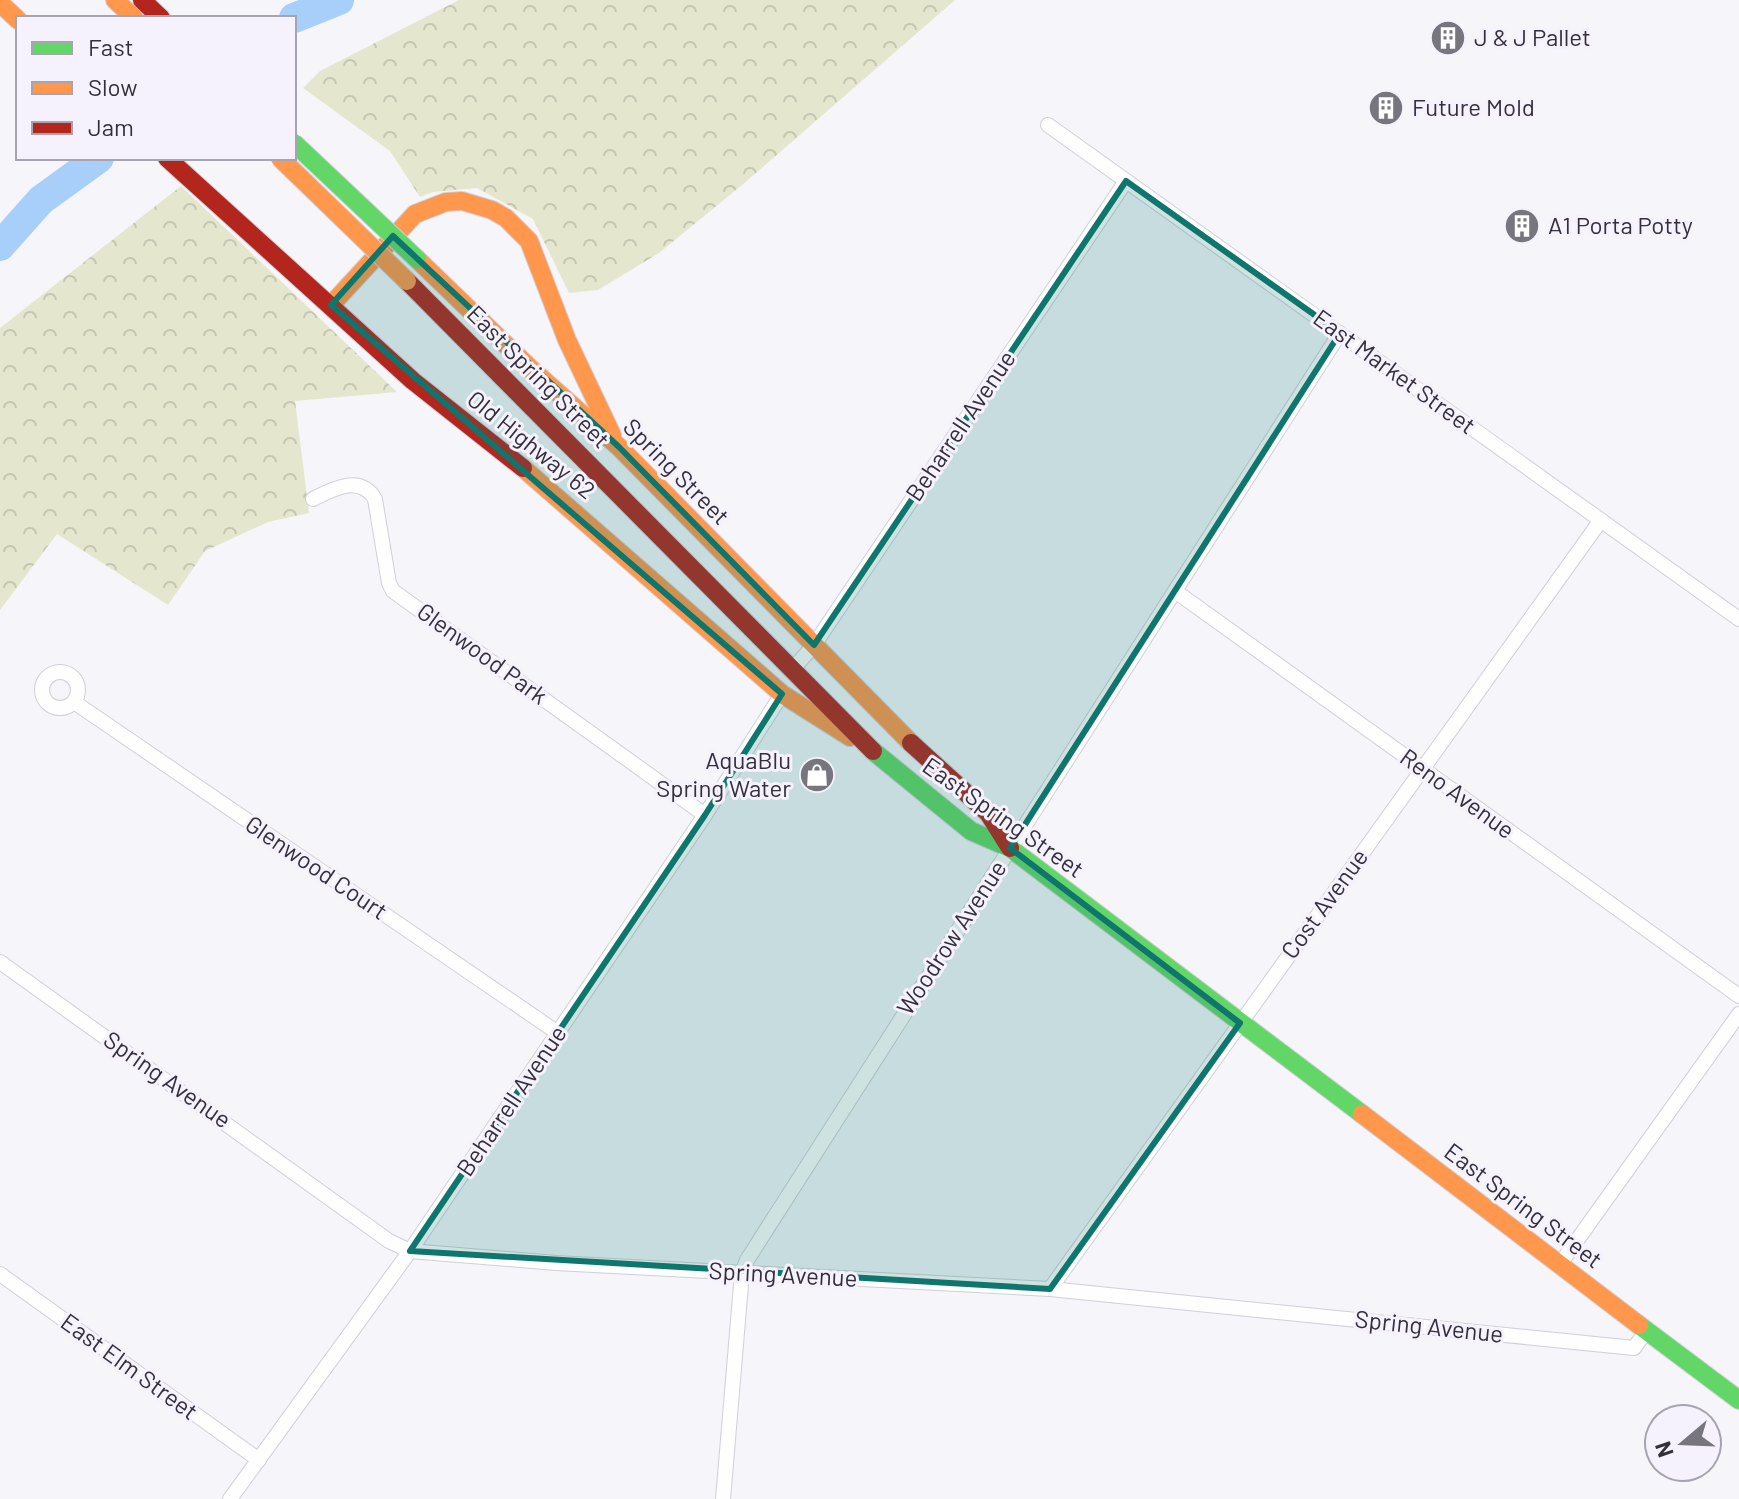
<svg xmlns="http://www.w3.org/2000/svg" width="1739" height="1499" viewBox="0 0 1739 1499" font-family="Barlow,sans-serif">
  <defs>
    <pattern id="forest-crowns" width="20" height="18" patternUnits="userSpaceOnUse" patternTransform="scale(2)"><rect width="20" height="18" fill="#e4e7ce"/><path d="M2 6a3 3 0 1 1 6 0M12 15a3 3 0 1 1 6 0" fill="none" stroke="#c4c6b2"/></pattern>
  </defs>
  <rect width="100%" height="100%" fill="#f6f5fa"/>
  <g fill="url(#forest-crowns)">
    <path d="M 459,0 L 955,0 L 742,185 L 659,253 L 598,290 L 569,293 L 533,219 L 477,188 L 433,192 L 420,197 L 390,151 L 303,88 L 320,71 Z"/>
    <path d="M 181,186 L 397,392 L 295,401 L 309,513 L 268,522 L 205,551 L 168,605 L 57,534 L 0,610 L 0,328 Z"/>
  </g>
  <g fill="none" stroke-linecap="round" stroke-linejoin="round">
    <g stroke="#a8cff9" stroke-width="30">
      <path d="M 294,18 L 339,0"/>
      <path d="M 0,246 L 41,200 L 99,158"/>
    </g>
    <g stroke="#d1cfd7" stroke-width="16">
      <g id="street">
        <path d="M 1048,125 L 1739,619"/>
        <path d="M 313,499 C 333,489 360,474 375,499 L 389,583 L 393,591 L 705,815"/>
        <path d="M 1175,591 L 1739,996"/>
        <path d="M 793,669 L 814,645 L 1126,181"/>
        <circle cx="60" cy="690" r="18"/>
        <path d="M 74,702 L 558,1033"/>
        <path d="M 0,962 L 389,1241 L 410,1251 L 556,1263 L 1050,1289 L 1634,1348 L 1647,1330"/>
        <path d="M 1560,1264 L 1739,1014"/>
        <path d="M 0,1274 L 259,1460"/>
        <path d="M 1050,1289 L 1601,520"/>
        <path d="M 230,1499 L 410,1251 L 705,815 L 782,694"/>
        <path d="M 723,1499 L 742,1273 L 747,1260 L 1340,333"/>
      </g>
    </g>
    <g stroke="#d1cfd7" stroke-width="20">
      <g id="fast">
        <path d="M 873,751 L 971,831 L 1010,848 L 1362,1114"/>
        <path d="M 1639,1325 L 1739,1400"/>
      </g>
    </g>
    <g stroke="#d1cfd7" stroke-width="20">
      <g id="slow">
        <path d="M 115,0 L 134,18"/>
        <path d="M 0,3 L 18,20"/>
        <path d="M 417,259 L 530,368 L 619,447 L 911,743"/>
        <path d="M 331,305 L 415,214 L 446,202 L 462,201 L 492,210 L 506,218 L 529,241 L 567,340 L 612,435"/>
        <path d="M 523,468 L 782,694 L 850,737"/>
        <path d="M 1362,1114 L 1639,1325"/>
      </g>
    </g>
    <g stroke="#d1cfd7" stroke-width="20">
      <g id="jam">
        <path d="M 142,0 L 161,18"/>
        <path d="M 167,158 L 413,381 L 523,468"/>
        <path d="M 407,281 L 873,751"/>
        <path d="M 911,743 L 988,813 L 1010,848"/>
      </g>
    </g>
    <use href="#street" stroke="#fefefe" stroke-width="14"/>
    <use href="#fast" stroke="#63d668" stroke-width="18"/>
    <use href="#slow" stroke="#ff974d" stroke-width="18"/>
    <use href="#jam" stroke="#b3261e" stroke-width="18"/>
    <g stroke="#d1cfd7" stroke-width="20" stroke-linecap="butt">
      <path id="fast-bridge" d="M 294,143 L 417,259"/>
    </g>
    <g stroke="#d1cfd7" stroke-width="20" stroke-linecap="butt">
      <path id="slow-bridge" d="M 280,158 L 407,281"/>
    </g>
    <use href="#fast-bridge" stroke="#63d668" stroke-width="18"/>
    <use href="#slow-bridge" stroke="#ff974d" stroke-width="18"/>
  </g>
  <path fill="#0f766e" fill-opacity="0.2" stroke="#0f766e" stroke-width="6" stroke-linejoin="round" d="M 1126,181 L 1340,333 L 1010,848 L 1240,1023 L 1050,1289 L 410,1251 L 705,815 L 782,694 L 331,305 L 393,236 L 619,447 L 814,645 Z"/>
  <defs>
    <g id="building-disc" transform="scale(1.8)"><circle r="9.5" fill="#77757d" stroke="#f5f2fd"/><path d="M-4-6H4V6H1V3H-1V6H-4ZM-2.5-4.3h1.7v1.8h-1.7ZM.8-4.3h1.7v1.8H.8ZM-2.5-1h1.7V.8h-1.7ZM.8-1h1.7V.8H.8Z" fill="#fff"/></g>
    <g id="shop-disc" transform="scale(1.8)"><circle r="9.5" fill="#77757d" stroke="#f5f2fd"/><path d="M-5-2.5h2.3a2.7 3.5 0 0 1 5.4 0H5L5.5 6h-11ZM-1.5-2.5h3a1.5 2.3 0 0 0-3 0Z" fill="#fff"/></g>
  </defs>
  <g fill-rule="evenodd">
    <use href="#building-disc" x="1448" y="38"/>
    <use href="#building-disc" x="1386" y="108"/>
    <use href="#building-disc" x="1522" y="226"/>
    <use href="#shop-disc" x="817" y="775"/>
  </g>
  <g text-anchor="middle" stroke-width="6" stroke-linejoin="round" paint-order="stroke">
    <g font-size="24" fill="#33303a" stroke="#f5f2fd" text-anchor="start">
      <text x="1474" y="46">J &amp; J Pallet</text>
      <text x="1412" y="116">Future Mold</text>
      <text x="1548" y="234">A1 Porta Potty</text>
      <text x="791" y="769" text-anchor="end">AquaBlu<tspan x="791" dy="28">Spring Water</tspan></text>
    </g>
    <g font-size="24" fill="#33303a" stroke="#f5f2fd">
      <text transform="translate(1394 372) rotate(36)" y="8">East Market Street</text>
      <text transform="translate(538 377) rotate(45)" y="8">East Spring Street</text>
      <text transform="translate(961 426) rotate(-56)" y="8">Beharrell Avenue</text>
      <text transform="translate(531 445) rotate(39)" y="8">Old Highway 62</text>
      <text transform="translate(676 472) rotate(45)" y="8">Spring Street</text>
      <text transform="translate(482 654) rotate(36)" y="8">Glenwood Park</text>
      <text transform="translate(1457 794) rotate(36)" y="8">Reno Avenue</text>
      <text transform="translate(1003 818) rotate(35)" y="8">East Spring Street</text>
      <text transform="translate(316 868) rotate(34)" y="8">Glenwood Court</text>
      <text transform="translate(1325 904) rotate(-54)" y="8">Cost Avenue</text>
      <text transform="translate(952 938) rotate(-57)" y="8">Woodrow Avenue</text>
      <text transform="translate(167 1080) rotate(35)" y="8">Spring Avenue</text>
      <text transform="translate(512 1101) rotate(-56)" y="8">Beharrell Avenue</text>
      <text transform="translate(1523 1206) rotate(37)" y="8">East Spring Street</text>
      <text transform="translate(783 1275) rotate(3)" y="8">Spring Avenue</text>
      <text transform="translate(1429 1327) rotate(6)" y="8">Spring Avenue</text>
      <text transform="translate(129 1367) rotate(36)" y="8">East Elm Street</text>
    </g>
  </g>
  <rect x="16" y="16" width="280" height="144" fill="#f5f2fd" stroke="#a7a4af" stroke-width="2"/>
  <rect x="32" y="42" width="40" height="12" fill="#63d668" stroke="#a7a4af" stroke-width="2"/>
  <text x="88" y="56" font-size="24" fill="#33303a">Fast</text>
  <rect x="32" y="82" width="40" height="12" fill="#ff974d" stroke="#a7a4af" stroke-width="2"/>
  <text x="88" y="96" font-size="24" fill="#33303a">Slow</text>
  <rect x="32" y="122" width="40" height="12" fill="#b3261e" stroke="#a7a4af" stroke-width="2"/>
  <text x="88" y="136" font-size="24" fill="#33303a">Jam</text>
  <g transform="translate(1683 1443) rotate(251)"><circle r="38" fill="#f5f2fd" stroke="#a7a4af" stroke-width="2"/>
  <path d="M0-6L14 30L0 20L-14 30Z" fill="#77757d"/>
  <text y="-12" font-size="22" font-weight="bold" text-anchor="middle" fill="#33303a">N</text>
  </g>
</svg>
